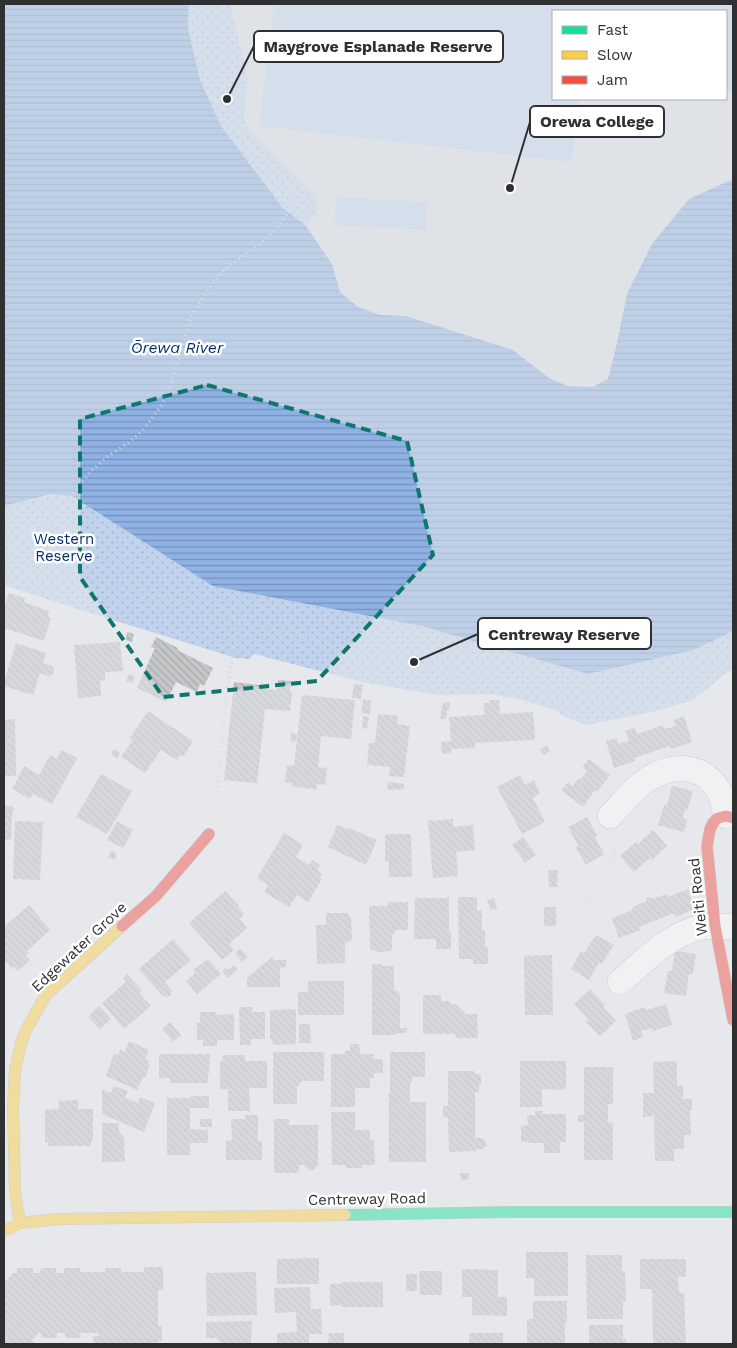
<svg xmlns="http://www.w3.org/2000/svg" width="737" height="1348" viewBox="0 0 737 1348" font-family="'Work Sans',sans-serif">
  <defs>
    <pattern id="park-dots" width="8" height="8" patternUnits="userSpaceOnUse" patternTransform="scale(1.25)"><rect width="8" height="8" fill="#c0d2ec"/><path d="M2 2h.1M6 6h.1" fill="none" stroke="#a5b5cb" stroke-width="1.8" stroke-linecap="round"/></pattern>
    <pattern id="water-rules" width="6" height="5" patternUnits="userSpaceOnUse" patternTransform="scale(1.25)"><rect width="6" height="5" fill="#8fb2e4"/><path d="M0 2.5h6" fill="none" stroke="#7591b9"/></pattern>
    <pattern id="building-back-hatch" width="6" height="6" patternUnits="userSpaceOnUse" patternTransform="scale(1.25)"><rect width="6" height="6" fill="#c4c6c8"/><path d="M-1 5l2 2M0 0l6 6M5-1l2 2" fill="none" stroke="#a9aaac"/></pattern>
  </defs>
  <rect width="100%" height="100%" fill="#e6e8eb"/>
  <path fill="#d7dde5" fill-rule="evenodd" d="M 230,4 L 733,4 L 733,179 L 689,199 L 617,343 L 608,379 L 592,387 L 568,386 L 549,378 L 513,350 L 406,316 L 380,315 L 358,307 L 340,292 L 332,264 L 306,226 L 317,214 L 316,197 L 249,131 L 244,117 L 248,79 ZM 553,11 L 726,11 L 726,99 L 553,99 Z"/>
  <g fill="url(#park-dots)">
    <path d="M 189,4 L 230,4 L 248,79 L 244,117 L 249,131 L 316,197 L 317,214 L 306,226 L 283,208 L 221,126 L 200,80 L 188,28 Z"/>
    <path d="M 70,491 L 422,626 L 588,674 L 694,650 L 733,631 L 733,669 L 724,675 L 693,700 L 652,712 L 586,725 L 561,715 L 555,710 L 519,699 L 489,694 L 436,695 L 362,682 L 254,654 L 249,659 L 236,658 L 87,612 L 4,585 L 4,506 Z"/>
  </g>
  <g fill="#c0d2ec">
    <path d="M 274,4 L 733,4 L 733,93 L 726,92 L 726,11 L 553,11 L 553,99 L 579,99 L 572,162 L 259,126 Z"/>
    <path d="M 336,197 L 428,202 L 426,230 L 335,225 Z"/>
  </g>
  <path fill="url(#water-rules)" d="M 4,4 L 189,4 L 188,28 L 200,80 L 221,126 L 283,208 L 306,226 L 332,264 L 340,292 L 358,307 L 380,315 L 406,316 L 513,350 L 549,378 L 568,386 L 592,387 L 608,379 L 617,343 L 627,294 L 652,244 L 689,199 L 733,179 L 733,631 L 694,650 L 588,674 L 422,626 L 213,586 L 72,496 L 52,494 L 4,506 Z"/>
  <g fill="url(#building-back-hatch)">
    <path d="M 9,593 L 25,598 L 24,602 L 49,611 L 48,616 L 51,618 L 44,641 L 4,628 L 4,608 Z"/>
    <path d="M 127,632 L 134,634 L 132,642 L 126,640 Z"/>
    <path d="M 156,637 L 178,648 L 177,650 L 213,668 L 204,686 L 200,684 L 197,692 L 176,682 L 166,702 L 137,688 L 155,648 L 151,647 Z"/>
    <path d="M 120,642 L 123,671 L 105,672 L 105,680 L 100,681 L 101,696 L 78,698 L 74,645 Z"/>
    <path d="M 16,643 L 46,653 L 43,663 L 52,666 L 54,670 L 53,674 L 49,676 L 40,673 L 33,695 L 4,686 L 4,682 Z"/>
    <path d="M 129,674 L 135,676 L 132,683 L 126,681 Z"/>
    <path d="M 278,680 L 291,681 L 290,692 L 292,692 L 290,711 L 265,709 L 257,783 L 224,780 L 234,682 L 267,686 L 267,689 L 277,690 Z"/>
    <path d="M 354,684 L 363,685 L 361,699 L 352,698 Z"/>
    <path d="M 302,695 L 355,700 L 351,739 L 321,736 L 318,767 L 327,768 L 325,785 L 317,784 L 316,789 L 292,787 L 292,783 L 285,782 L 287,765 L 294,766 Z"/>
    <path d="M 363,699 L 371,700 L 370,714 L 361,713 Z"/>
    <path d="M 490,700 L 499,700 L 500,714 L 533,712 L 535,740 L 475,743 L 475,748 L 451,749 L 451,753 L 442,754 L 441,742 L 451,741 L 449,717 L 484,715 L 484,703 L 490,703 Z"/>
    <path d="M 443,702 L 450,703 L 449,710 L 447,710 L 446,719 L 440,719 Z"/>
    <path d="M 148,711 L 193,741 L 183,757 L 180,755 L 177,760 L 161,750 L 145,773 L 121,757 L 133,740 L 130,738 Z"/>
    <path d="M 378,714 L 398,716 L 397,724 L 410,726 L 404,777 L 389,776 L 390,767 L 367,765 L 369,743 L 375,743 Z"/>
    <path d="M 363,716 L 369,717 L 367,729 L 362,728 Z"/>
    <path d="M 684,716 L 692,742 L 671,749 L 670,746 L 634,758 L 635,761 L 614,768 L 606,741 L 616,738 L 618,744 L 629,741 L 625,731 L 635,728 L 637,734 L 663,725 L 664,729 L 676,726 L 674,720 Z"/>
    <path d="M 15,719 L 16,776 L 4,776 L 4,720 Z"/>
    <path d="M 291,733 L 297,734 L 296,742 L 290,741 Z"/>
    <path d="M 547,745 L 550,751 L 544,755 L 540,749 Z"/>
    <path d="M 114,749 L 120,753 L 117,759 L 111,754 Z"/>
    <path d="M 62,750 L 77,758 L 52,804 L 33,794 L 30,799 L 12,789 L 24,766 L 39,775 L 50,755 L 57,759 Z"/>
    <path d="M 589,759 L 610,775 L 597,792 L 595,790 L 583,807 L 561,790 L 568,782 L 573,786 L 579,778 L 581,779 L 587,771 L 582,768 Z"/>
    <path d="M 101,774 L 132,791 L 107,834 L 76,817 Z"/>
    <path d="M 520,775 L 525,785 L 534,780 L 540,793 L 533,798 L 545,822 L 522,834 L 497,787 Z"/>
    <path d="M 388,782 L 404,784 L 404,789 L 387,790 Z"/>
    <path d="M 672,786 L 693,791 L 687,811 L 685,810 L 683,818 L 687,820 L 684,832 L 658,825 L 664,805 L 667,805 Z"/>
    <path d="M 4,806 L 11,806 L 14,808 L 12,814 L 11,840 L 4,839 Z"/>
    <path d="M 587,817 L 597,835 L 595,837 L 604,854 L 586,865 L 576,848 L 578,846 L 568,827 Z"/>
    <path d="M 453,819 L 453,827 L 473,825 L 475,850 L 456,852 L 458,876 L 433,878 L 428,821 Z"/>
    <path d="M 15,821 L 43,822 L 40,880 L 13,879 Z"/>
    <path d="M 117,821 L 133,830 L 123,848 L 107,840 Z"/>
    <path d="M 337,825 L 348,829 L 349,828 L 377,840 L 366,865 L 328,847 Z"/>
    <path d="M 653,830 L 667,846 L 652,860 L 650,858 L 634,872 L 620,856 L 636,842 L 638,844 Z"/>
    <path d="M 284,833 L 303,845 L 296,857 L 309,865 L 312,860 L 320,865 L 317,870 L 322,874 L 320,877 L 322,879 L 308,902 L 297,895 L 289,907 L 264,892 L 268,885 L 257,878 Z"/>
    <path d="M 393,834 L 411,834 L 412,877 L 389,877 L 389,861 L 385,861 L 385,835 Z"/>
    <path d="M 523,837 L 536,855 L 525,863 L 512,845 Z"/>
    <path d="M 112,850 L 117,854 L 114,860 L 108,857 Z"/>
    <path d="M 548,870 L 558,870 L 557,887 L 549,887 Z"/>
    <path d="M 688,889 L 695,909 L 676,917 L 674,913 L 639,927 L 641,930 L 619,938 L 612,918 L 633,910 L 632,907 L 647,901 L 646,898 L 648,898 L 650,897 L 652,899 L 667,894 L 668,897 Z"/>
    <path d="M 225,891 L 239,906 L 238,907 L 244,914 L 240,919 L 247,928 L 229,944 L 234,950 L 222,960 L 189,923 Z"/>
    <path d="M 458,897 L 477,897 L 477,911 L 482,910 L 482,930 L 485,930 L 485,947 L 488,947 L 488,964 L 473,964 L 473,959 L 459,959 Z"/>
    <path d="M 415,898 L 449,898 L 449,931 L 451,931 L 451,949 L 436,949 L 436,939 L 414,939 Z"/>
    <path d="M 494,898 L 497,909 L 490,910 L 487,900 Z"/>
    <path d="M 388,902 L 408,902 L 408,930 L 396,930 L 392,935 L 392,951 L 378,952 L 370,949 L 369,906 L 388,906 Z"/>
    <path d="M 29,905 L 50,930 L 27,951 L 29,953 L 26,956 L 30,960 L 18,971 L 14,966 L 12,969 L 4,960 L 4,927 Z"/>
    <rect x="544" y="907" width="12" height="19"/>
    <path d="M 326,913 L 347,913 L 351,917 L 352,939 L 347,943 L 345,943 L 345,963 L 317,964 L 316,925 L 326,925 Z"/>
    <path d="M 596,935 L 614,945 L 602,964 L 599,963 L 589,980 L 571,969 L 581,951 L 584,953 Z"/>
    <path d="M 173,939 L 191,960 L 165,982 L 172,991 L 171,995 L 168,997 L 165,997 L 162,995 L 139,969 Z"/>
    <path d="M 240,948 L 248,957 L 242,962 L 235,953 Z"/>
    <path d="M 675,951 L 696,954 L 693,974 L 689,974 L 686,996 L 664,993 L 668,971 L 672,971 Z"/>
    <path d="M 552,955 L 553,1015 L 525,1015 L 524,956 Z"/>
    <path d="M 272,957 L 274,960 L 286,960 L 286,967 L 280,968 L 280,987 L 247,987 L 247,978 Z"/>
    <path d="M 208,959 L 221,974 L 197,994 L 186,981 L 195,973 L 193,970 Z"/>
    <path d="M 372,964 L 382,964 L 382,966 L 394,966 L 394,990 L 396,990 L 400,994 L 400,1028 L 407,1028 L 406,1033 L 396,1033 L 396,1035 L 372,1035 Z"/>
    <path d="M 234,965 L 238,969 L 228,978 L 222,971 L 226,968 L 228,970 Z"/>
    <path d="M 127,974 L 142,991 L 139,993 L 151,1006 L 124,1029 L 102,1003 L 126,982 L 123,978 Z"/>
    <path d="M 308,981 L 344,981 L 344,1015 L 298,1015 L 298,992 L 308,992 Z"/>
    <path d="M 590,989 L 605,1005 L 603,1007 L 616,1021 L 600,1036 L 586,1022 L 589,1020 L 574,1004 Z"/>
    <path d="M 423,995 L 441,995 L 441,1001 L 450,1001 L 450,1004 L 456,1004 L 466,1014 L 477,1014 L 478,1038 L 456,1038 L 455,1034 L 423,1034 Z"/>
    <path d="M 666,1004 L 672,1025 L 653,1031 L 652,1028 L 641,1031 L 643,1037 L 633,1041 L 625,1014 L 645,1007 L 646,1010 Z"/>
    <path d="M 99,1006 L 111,1019 L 100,1029 L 88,1017 Z"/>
    <path d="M 239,1007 L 252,1007 L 252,1012 L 265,1012 L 265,1039 L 251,1039 L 251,1045 L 240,1045 Z"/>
    <path d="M 296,1009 L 296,1044 L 273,1045 L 272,1039 L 270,1039 L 270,1010 Z"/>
    <path d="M 200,1012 L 216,1012 L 216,1015 L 234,1014 L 234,1040 L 217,1040 L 217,1046 L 203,1046 L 203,1040 L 197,1040 L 197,1023 L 200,1023 Z"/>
    <path d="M 170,1022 L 181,1035 L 173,1042 L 162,1029 Z"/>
    <path d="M 299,1024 L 310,1024 L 311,1043 L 299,1043 Z"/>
    <path d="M 129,1041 L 149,1050 L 145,1059 L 149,1061 L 148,1064 L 150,1065 L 145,1078 L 143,1077 L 137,1090 L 106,1076 L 114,1053 L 118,1055 L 120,1050 L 125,1052 Z"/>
    <path d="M 350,1044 L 359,1044 L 360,1054 L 374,1054 L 373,1059 L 383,1059 L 383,1073 L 374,1073 L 374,1078 L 370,1078 L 370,1088 L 355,1088 L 355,1107 L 331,1107 L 331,1054 L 345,1054 L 345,1051 L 350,1051 Z"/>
    <path d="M 273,1052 L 324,1052 L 324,1081 L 302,1081 L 297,1087 L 297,1104 L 273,1104 Z"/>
    <path d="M 390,1052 L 425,1052 L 425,1077 L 412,1077 L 412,1082 L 410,1082 L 410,1102 L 426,1102 L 426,1162 L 389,1162 L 389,1093 L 390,1093 Z"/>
    <path d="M 159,1054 L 210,1054 L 209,1074 L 208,1074 L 208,1083 L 170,1083 L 170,1078 L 159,1078 Z"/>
    <path d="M 223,1055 L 245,1055 L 245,1061 L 267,1061 L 267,1088 L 249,1088 L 250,1111 L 228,1111 L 228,1089 L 220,1089 L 220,1061 L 222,1062 Z"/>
    <path d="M 520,1061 L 566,1061 L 566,1089 L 563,1089 L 563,1090 L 542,1089 L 542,1107 L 520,1107 Z"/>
    <path d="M 677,1061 L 677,1086 L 683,1086 L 683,1099 L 692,1099 L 692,1110 L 690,1110 L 691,1135 L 684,1135 L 684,1149 L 674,1149 L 674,1161 L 655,1161 L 654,1116 L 643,1117 L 643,1093 L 654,1093 L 653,1062 Z"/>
    <path d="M 584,1067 L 613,1067 L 613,1104 L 608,1104 L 608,1123 L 613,1123 L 613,1160 L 584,1160 L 584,1122 L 578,1122 L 578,1115 L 584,1115 Z"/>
    <path d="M 448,1071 L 474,1071 L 475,1074 L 481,1074 L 481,1085 L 479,1085 L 479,1092 L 475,1092 L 475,1138 L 482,1138 L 486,1142 L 486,1146 L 483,1149 L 476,1149 L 476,1151 L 449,1152 L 448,1117 L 443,1117 L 443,1106 L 448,1106 Z"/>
    <path d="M 114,1086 L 128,1091 L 125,1098 L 138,1103 L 140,1097 L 155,1103 L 144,1132 L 102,1114 L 102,1089 L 111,1093 Z"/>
    <path d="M 191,1096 L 209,1096 L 209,1108 L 190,1108 L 190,1129 L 208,1130 L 208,1143 L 190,1143 L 190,1155 L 167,1155 L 167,1098 L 191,1098 Z"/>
    <path d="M 78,1100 L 78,1109 L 93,1109 L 93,1141 L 91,1141 L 91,1146 L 48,1146 L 48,1142 L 45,1142 L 45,1110 L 59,1109 L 59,1101 Z"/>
    <path d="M 535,1111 L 543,1111 L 542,1114 L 566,1114 L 566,1142 L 560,1142 L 560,1153 L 544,1153 L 544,1143 L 528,1143 L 528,1141 L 521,1142 L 521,1126 L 528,1125 L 527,1115 L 535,1115 Z"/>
    <path d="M 331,1112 L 355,1112 L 355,1130 L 370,1130 L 370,1140 L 374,1140 L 375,1165 L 362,1165 L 362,1168 L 346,1168 L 346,1165 L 332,1165 Z"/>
    <path d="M 245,1115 L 258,1115 L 258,1141 L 262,1141 L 262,1160 L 226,1160 L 226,1141 L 232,1140 L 231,1119 L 245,1119 Z"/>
    <rect x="200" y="1119" width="12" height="8"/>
    <path d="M 274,1119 L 289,1119 L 289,1125 L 318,1125 L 318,1165 L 313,1170 L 309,1171 L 304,1165 L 299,1165 L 299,1173 L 274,1173 Z"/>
    <path d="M 102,1123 L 119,1123 L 119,1132 L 124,1137 L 125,1162 L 102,1162 Z"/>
    <path d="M 460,1173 L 469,1173 L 469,1179 L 461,1180 Z"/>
    <path d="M 526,1252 L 568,1252 L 568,1296 L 534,1296 L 534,1278 L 526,1278 Z"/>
    <path d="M 586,1255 L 622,1255 L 622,1271 L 625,1271 L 626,1301 L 623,1301 L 623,1319 L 587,1319 Z"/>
    <path d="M 319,1258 L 319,1284 L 277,1284 L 277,1259 Z"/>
    <path d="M 640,1259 L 686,1259 L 686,1277 L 678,1277 L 679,1293 L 684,1293 L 686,1344 L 653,1344 L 652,1289 L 640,1289 Z"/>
    <path d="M 144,1267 L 163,1267 L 163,1290 L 158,1290 L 158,1326 L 162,1326 L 162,1341 L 158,1341 L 158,1344 L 94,1344 L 93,1336 L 98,1336 L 98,1333 L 80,1333 L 81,1338 L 65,1338 L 65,1333 L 57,1333 L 57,1338 L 41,1338 L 41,1333 L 39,1333 L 32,1340 L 35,1343 L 34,1344 L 4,1344 L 4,1283 L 13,1273 L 17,1273 L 17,1268 L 33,1268 L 33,1273 L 40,1273 L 41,1268 L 56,1268 L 56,1273 L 64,1273 L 64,1268 L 80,1268 L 80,1272 L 105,1272 L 105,1268 L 121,1268 L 121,1272 L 144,1272 Z"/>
    <path d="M 462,1269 L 498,1270 L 498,1297 L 507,1297 L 507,1316 L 472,1315 L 472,1297 L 462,1297 Z"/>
    <path d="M 419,1271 L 442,1271 L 442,1295 L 420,1295 Z"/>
    <path d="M 256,1272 L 257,1315 L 207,1316 L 206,1273 Z"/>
    <rect x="406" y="1274" width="11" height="17"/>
    <path d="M 341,1282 L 383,1282 L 383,1307 L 341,1307 L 341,1305 L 330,1306 L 330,1284 L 341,1284 Z"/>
    <path d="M 310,1287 L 311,1309 L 321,1309 L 322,1334 L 309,1334 L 309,1344 L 277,1344 L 277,1333 L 297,1332 L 296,1312 L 275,1313 L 274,1288 Z"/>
    <path d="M 533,1301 L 567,1301 L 567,1322 L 565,1322 L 565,1344 L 527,1344 L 527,1319 L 533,1319 Z"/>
    <path d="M 252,1321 L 251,1344 L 222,1344 L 216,1338 L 206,1338 L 206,1322 Z"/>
    <path d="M 589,1325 L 623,1325 L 623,1339 L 626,1339 L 626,1344 L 589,1344 Z"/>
    <path d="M 329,1333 L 344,1333 L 344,1344 L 328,1344 Z"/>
    <rect x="469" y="1333" width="34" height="11"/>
  </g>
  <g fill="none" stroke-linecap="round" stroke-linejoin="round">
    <g stroke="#aeb0b2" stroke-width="26">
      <g id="street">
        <path d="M 610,816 C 623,803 636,785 653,776 C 678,763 706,766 720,793 C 723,800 724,808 726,816"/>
        <path d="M 620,982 C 643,962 667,936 698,928 C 709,925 721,926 733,927"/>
      </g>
    </g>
    <g stroke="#aeb0b2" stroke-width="12">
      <path id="fast" d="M 345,1215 L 507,1212 L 733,1212"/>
    </g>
    <g stroke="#aeb0b2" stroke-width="12">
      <g id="slow">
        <path d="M 20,1223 L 15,1192 L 13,1107 L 15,1070 L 21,1043 L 26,1030 L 46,995 L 122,926"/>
        <path d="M 4,1231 L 20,1223 L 59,1219 L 345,1215"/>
      </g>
    </g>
    <g stroke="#aeb0b2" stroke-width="12">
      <g id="jam">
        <path d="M 733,818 L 726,816 L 718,818 L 713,823 L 710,829 L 707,846 L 715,926 L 733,1020"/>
        <path d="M 122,926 L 156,896 L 209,834"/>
      </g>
    </g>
    <g stroke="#d3d4d6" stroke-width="3" stroke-dasharray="1 4" stroke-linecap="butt">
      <path d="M 48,527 L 48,547 L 60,579"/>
      <path d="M 4,557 L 48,526 L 91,471 L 107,457 L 128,443 L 143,430 L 161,406 L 169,390 L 192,314 L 202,298 L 217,277 L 230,265 L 258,246 L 272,233 L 291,209 L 294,200 L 287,181 L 239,131 L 235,110 L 239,75 L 222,23 L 223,4"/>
      <path d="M 4,571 L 117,587 L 171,599 L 239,621 L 367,654 L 447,673 L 549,687 L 615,690 L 686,677 L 733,658"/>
      <path d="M 215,812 L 226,694 L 239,621"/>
      <path d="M 618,839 L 611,860 L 588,901 L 587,910 L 590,917 L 617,944 L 621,950"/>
    </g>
    <use href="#street" stroke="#fbfcfc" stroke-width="25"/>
    <use href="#fast" stroke="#16e098" stroke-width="11"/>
    <use href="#slow" stroke="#ffcf43" stroke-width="11"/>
    <use href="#jam" stroke="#f24e42" stroke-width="11"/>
  </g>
  <path d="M0 0H737V1348H0ZM 207,385 L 407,441 L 433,555 L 317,681 L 163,697 L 80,577 L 80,419 Z" fill="#e6e8eb" fill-opacity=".55" fill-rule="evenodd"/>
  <path fill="none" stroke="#0f766e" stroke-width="4" stroke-dasharray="10 6" stroke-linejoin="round" d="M 207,385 L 407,441 L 433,555 L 317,681 L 163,697 L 80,577 L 80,419 Z"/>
  <g text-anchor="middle" stroke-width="5" stroke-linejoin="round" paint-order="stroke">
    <g font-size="15" fill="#002f6d" stroke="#fff">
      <text x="64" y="544">Western<tspan x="64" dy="17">Reserve</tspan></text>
    </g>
    <g font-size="15" fill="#2e3032" stroke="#fff">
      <text transform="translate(698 897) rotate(-96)" y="5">Weiti Road</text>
      <text transform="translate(79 947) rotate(-43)" y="5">Edgewater Grove</text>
      <text transform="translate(367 1199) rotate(-1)" y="5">Centreway Road</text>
    </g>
    <g font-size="16" font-style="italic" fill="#02316f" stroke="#fff">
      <text x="177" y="353">Ōrewa River</text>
    </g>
  </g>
  <path fill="none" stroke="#2e3032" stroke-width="2" d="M227 99L254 46M510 188L530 122M414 662L478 634"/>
  <g fill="#2e3032" stroke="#fff" stroke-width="2">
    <circle cx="227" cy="99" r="5"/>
    <circle cx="510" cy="188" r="5"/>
    <circle cx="414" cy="662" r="5"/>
  </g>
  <g fill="#fff" stroke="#2e3032" stroke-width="2">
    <rect x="254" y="31" width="249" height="31" rx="5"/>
    <rect x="530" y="106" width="134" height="31" rx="5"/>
    <rect x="478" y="618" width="173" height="31" rx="5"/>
  </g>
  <g font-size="16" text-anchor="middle" font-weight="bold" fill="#2e3032">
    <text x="378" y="52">Maygrove Esplanade Reserve</text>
    <text x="597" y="127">Orewa College</text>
    <text x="564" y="640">Centreway Reserve</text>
  </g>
  <rect width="737" height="1348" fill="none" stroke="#2e3032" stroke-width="10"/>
  <rect x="552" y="10" width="175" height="90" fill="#ffffff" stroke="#abacad"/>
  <rect x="562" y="26" width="25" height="8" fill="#16e098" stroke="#abacad"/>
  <text x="597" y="35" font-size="15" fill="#2e3032">Fast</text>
  <rect x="562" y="51" width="25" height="8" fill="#ffcf43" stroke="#abacad"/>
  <text x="597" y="60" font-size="15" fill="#2e3032">Slow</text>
  <rect x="562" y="76" width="25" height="8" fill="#f24e42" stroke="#abacad"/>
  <text x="597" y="85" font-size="15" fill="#2e3032">Jam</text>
</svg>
